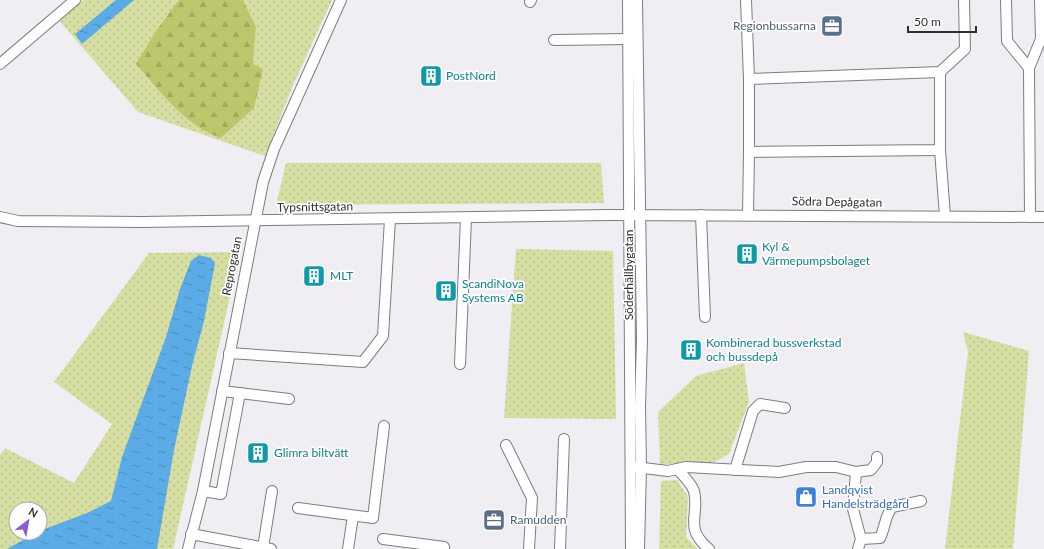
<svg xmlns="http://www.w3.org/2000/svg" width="1044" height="549" viewBox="0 0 1044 549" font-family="Lato,sans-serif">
  <defs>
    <pattern id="grass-dots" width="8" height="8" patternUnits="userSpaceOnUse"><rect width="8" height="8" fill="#d6dea2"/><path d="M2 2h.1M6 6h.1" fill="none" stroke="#b8bf8c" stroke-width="1.8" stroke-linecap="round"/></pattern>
    <pattern id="forest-firs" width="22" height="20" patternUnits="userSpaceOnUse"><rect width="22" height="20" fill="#bdc66a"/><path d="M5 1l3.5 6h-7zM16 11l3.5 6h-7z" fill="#a3aa5c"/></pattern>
    <pattern id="water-ripples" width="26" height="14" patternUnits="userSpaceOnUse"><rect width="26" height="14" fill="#5aabe6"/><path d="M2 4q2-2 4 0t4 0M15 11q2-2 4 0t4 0" fill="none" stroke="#4b8cbb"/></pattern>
  </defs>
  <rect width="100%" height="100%" fill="#f0edf3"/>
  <g fill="url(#grass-dots)" fill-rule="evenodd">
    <path d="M 84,0 L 179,0 L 177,1 L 253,64 L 256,27 L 243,0 L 332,0 L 294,83 L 265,156 L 138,112 L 58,19 Z"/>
    <path d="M 286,163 L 601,163 L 604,203 L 276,205 Z"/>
    <path d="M 516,249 L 613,251 L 616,419 L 504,418 Z"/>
    <path d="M 240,252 L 173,549 L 0,549 L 0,455 L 5,448 L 74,483 L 112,424 L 54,382 L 149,253 ZM 16,509 L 40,509 L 40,533 L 16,533 Z"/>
    <path d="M 963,332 L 1029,351 L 1013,549 L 945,549 L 968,352 Z"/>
    <path d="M 744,363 L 749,402 L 729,454 L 712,463 L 660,464 L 658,412 L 696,376 Z"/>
    <path d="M 677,480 L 688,497 L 686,537 L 697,549 L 659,549 L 661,481 Z"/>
  </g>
  <path fill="url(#forest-firs)" d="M 179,0 L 243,0 L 256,27 L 253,64 L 263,69 L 254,108 L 221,138 C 185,126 160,91 136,64 L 156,31 Z"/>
  <g fill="url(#water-ripples)">
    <path d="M 116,0 L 134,0 L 82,44 L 75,34 Z"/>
    <path d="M 199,255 L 211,258 L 215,263 L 204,321 L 192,366 L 174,450 L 157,549 L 7,549 L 36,533 L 40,533 L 42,530 L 87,513 L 111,501 L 122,457 L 166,337 L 180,289 L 191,261 Z"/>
  </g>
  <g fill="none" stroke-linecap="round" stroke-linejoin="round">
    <g stroke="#7e7b81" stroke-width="12">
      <g id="minor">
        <path d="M 628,0 L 631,549"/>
        <path d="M 637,0 L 642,339 L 640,407 L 641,468 L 639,549"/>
        <path d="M 746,0 L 749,79"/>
        <path d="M 1006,0 L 1007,41 L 1029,68"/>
        <path d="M 530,2 L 531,0"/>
        <path d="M 554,40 L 628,39"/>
        <path d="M 0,64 L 75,0"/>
        <path d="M 940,72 L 940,150 L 749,152 L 749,79 L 940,72 L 965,49 L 964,0"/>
        <path d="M 940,150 L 945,216"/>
        <path d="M 701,215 L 705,317"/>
        <path d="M 748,215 L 749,152"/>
        <path d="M 0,217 L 18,221 L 143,222 L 609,215 L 1044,217"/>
        <path d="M 1030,217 L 1029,68 L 1041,39 L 1040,0"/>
        <path d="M 229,353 L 363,362 L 383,336 L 390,219"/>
        <path d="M 460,364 L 466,218"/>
        <path d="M 222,391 L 289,399"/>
        <path d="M 506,445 L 532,498 L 529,549"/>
        <path d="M 635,467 L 668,471 L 686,467 L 779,472 L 806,467 L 836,467 L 856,472 L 871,470 L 877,462 L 877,457"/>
        <path d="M 677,469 C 683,475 691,483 694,491 C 700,516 683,527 709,549"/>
        <path d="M 735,470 L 753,411 L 760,404 L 785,408"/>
        <path d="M 856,472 L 853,509 L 861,539 L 858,549"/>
        <path d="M 203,491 L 221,494 L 240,393"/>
        <path d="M 298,508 L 373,518 L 384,426"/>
        <path d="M 191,534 L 271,549"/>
        <path d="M 383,539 L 444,547"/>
        <path d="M 861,539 L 880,538 C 885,528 885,516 892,507 L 921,501"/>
        <path d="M 263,548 L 272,491"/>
        <path d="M 188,549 L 203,491 L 263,182 L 274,149 L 341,0"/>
        <path d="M 348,549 L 353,516"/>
        <path d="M 560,549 L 564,439"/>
      </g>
    </g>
    <use href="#minor" stroke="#fff" stroke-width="10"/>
  </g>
  <defs>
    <g id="office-square" transform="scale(1.15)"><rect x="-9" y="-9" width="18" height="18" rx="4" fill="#5c6f8a" stroke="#fff"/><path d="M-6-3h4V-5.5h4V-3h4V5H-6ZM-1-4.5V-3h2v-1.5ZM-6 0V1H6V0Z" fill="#fff"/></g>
    <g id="building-square" transform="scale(1.15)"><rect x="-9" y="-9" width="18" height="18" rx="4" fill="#0f9aa8" stroke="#fff"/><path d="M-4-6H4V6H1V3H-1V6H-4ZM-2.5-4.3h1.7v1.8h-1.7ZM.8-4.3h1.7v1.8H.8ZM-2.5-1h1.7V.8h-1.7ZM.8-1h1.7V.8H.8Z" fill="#fff"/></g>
    <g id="shop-square" transform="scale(1.15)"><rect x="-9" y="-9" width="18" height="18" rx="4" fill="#3f7fe0" stroke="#fff"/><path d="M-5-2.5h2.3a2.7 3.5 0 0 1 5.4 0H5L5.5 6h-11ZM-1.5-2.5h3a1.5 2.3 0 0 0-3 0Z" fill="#fff"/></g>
  </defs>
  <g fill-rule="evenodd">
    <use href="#office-square" x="832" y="26"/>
    <use href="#building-square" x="431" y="76"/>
    <use href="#building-square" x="747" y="254"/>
    <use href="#building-square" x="314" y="276"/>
    <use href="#building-square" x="446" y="291"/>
    <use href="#building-square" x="691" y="350"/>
    <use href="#building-square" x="258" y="453"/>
    <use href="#shop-square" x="806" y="497"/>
    <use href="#office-square" x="494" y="520"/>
  </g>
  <g text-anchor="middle" stroke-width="3.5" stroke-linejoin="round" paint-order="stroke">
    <g font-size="12" fill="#4e5e75" stroke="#fff" text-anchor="end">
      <text x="816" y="30">Regionbussarna</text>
      <text x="510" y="524" text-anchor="start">Ramudden</text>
    </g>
    <g font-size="12" fill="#0d838f" stroke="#fff" text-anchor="start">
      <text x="446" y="80">PostNord</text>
      <text x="762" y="251">Kyl &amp;<tspan x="762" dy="14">Värmepumpsbolaget</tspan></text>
      <text x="330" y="280">MLT</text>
      <text x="462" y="288">ScandiNova<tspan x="462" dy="14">Systems AB</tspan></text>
      <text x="706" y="347">Kombinerad bussverkstad<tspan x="706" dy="14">och bussdepå</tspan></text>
      <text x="274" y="457">Glimra biltvätt</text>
    </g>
    <g font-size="12" fill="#2f2e30" stroke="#fff">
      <text transform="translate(837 202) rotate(1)" y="4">Södra Depågatan</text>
      <text transform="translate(315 207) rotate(-1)" y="4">Typsnittsgatan</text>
      <text transform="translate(232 266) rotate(-79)" y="4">Reprogatan</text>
      <text transform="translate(629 275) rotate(-90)" y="4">Söderhällbygatan</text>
    </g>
    <g font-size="12" fill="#366cbe" stroke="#fff" text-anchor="start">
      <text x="822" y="494">Landqvist<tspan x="822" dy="14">Handelsträdgård</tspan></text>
    </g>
  </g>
  <g transform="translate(28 521) rotate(31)"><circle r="19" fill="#ffffff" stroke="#acabac"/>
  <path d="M0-3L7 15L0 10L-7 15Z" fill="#885cd6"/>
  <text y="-6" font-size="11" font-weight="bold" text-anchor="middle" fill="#2f2e30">N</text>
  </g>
  <path d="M908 26v6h68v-6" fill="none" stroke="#2f2e30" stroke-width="2"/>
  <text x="914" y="26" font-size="12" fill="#2f2e30" stroke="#ffffff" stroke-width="3" paint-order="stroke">50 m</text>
</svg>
